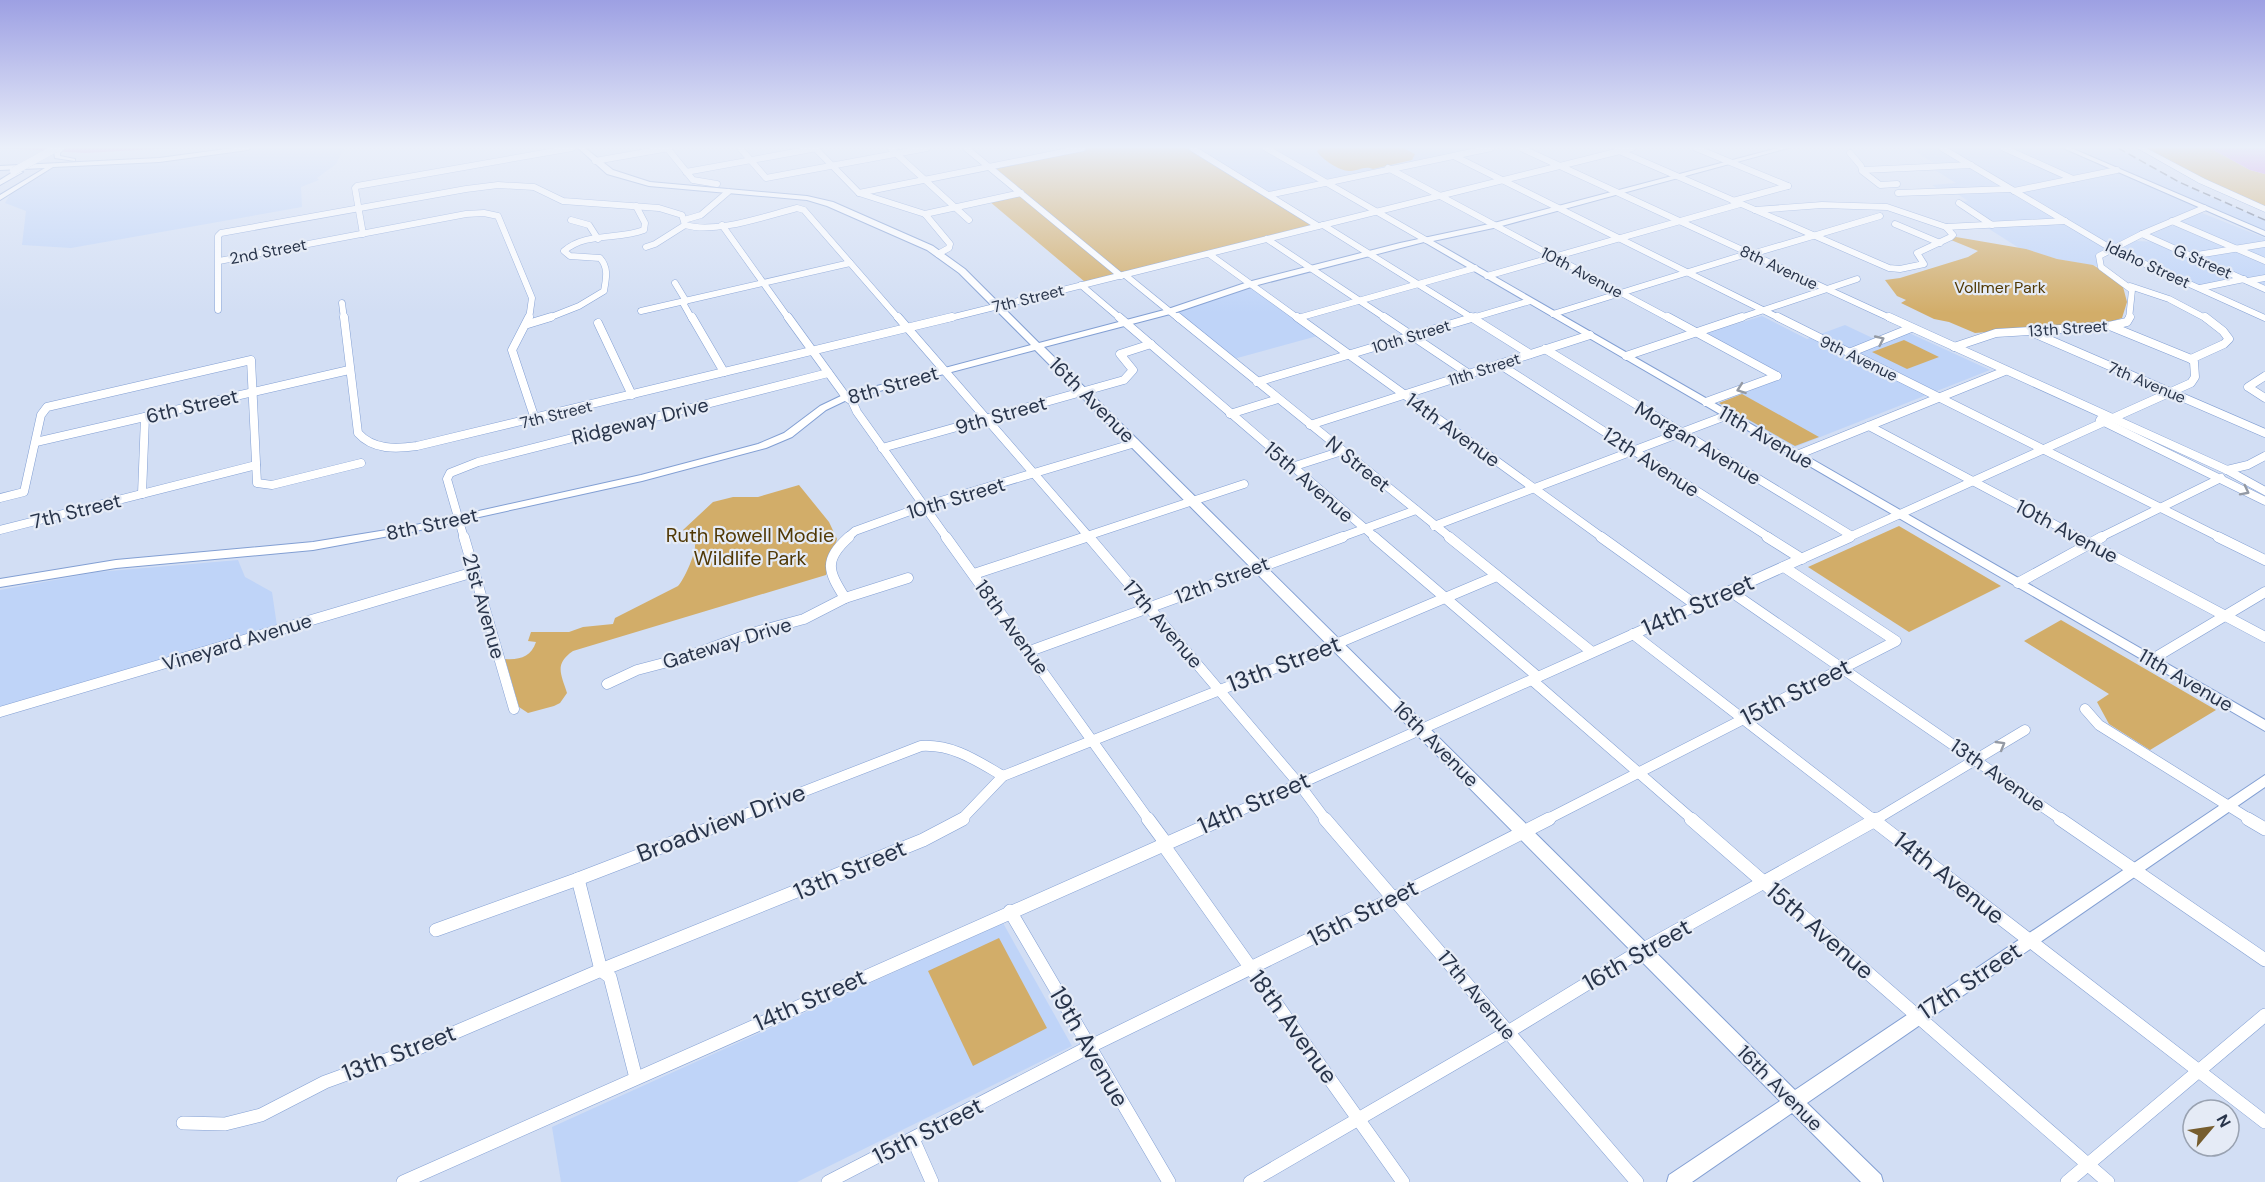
<svg xmlns="http://www.w3.org/2000/svg" width="2265" height="1182" viewBox="0 0 2265 1182" font-family="'DM Sans',sans-serif">
  <rect width="100%" height="100%" fill="#d2def4"/>
  <g fill="#bfd4f8">
    <path d="M 252,148 L 344,148 L 336,164 L 317,178 L 319,180 L 301,187 L 302,207 L 71,248 L 22,245 L 26,211 L 5,203 L 11,193 L 53,168 L 184,158 Z"/>
    <path d="M 1195,148 L 1481,148 L 1271,193 Z"/>
    <path d="M 1915,148 L 2118,148 L 2201,193 L 2265,220 L 2265,234 L 2204,208 L 2102,253 L 2101,267 L 2057,259 L 2019,248 L 1986,227 L 1994,226 L 1960,202 L 1968,201 L 1953,191 L 1942,192 L 1932,185 L 1956,183 L 1930,167 L 1938,166 L 1912,149 Z"/>
    <path d="M 2202,213 L 2265,238 L 2265,260 L 2178,222 Z"/>
    <path d="M 2170,226 L 2175,226 L 2265,265 L 2265,289 L 2244,279 L 2200,288 L 2120,250 L 2135,241 L 2162,242 L 2148,236 Z"/>
    <path d="M 1251,284 L 1321,335 L 1230,360 L 1171,311 Z"/>
    <path d="M 1762,316 L 1807,339 L 1845,325 L 1881,342 L 1907,332 L 1990,370 L 1795,447 L 1718,403 L 1783,377 L 1704,334 Z"/>
    <path d="M 238,560 L 245,577 L 272,592 L 277,626 L 147,666 L 0,707 L 0,590 L 98,572 Z"/>
    <path d="M 1003,923 L 1072,1046 L 797,1182 L 561,1182 L 552,1127 Z"/>
  </g>
  <g fill="#d2ad69">
    <path d="M 1091,148 L 1187,148 L 1312,225 L 1085,282 L 989,201 L 1026,194 L 994,167 Z"/>
    <path d="M 1320,148 L 1403,148 L 1415,154 L 1412,160 L 1373,169 C 1364,165 1359,171 1349,171 C 1340,171 1321,159 1317,151 Z"/>
    <path d="M 2141,148 L 2210,148 L 2250,170 L 2265,174 L 2265,209 Z"/>
    <path d="M 1956,237 L 2026,249 L 2057,259 L 2093,265 L 2122,283 L 2127,302 L 2122,318 L 2110,322 L 1975,333 L 1949,322 L 1934,319 L 1901,303 L 1906,300 L 1897,296 L 1885,280 L 1900,278 L 1968,257 L 1978,251 L 1951,240 Z"/>
    <path d="M 1904,340 L 1939,357 L 1907,369 L 1872,352 Z"/>
    <path d="M 1742,394 L 1819,437 L 1795,446 L 1719,403 Z"/>
    <path d="M 799,485 L 829,522 L 837,539 L 826,575 L 573,651 C 554,664 561,674 567,693 L 560,703 L 554,706 L 528,713 L 519,707 L 505,659 C 520,660 531,657 536,642 L 528,641 L 531,632 L 569,632 L 583,627 L 613,624 L 615,618 L 678,586 C 684,580 696,553 695,545 C 694,538 688,534 683,530 L 713,502 L 733,497 L 758,497 Z"/>
    <path d="M 1899,526 L 2001,586 L 1909,632 L 1808,567 Z"/>
    <path d="M 2061,620 L 2216,710 L 2150,750 L 2109,724 L 2097,702 L 2109,694 L 2024,641 Z"/>
    <path d="M 999,938 L 1047,1028 L 973,1066 L 928,971 Z"/>
  </g>
  <g fill="#cd83db">
    <path d="M 0,148 L 176,148 L 85,153 Z"/>
    <path d="M 2210,148 L 2265,148 L 2265,174 L 2250,170 Z"/>
  </g>
  <g fill="none" stroke-linecap="round" stroke-linejoin="round">
    <g stroke="#829fd3" stroke-width="7">
      <g id="minor-far3">
        <path d="M 667,148 L 693,180 L 717,184"/>
        <path d="M 740,148 L 766,178 L 927,148"/>
        <path d="M 815,148 L 859,193 L 925,214"/>
        <path d="M 890,148 L 969,220"/>
        <path d="M 966,148 L 1121,276"/>
        <path d="M 1192,148 L 1318,226"/>
        <path d="M 1266,148 L 1426,240"/>
        <path d="M 1521,148 L 1892,319"/>
        <path d="M 1696,148 L 1788,186"/>
        <path d="M 1942,148 L 2112,249 L 2265,318"/>
        <path d="M 2004,148 L 2073,179"/>
        <path d="M 1617,150 L 1889,268 L 1900,269 L 1924,264 L 1917,253 L 1951,237 L 1953,235 L 1946,227"/>
        <path d="M 1850,153 L 1861,166 L 1862,171 L 1880,185 L 1897,184"/>
        <path d="M 1454,156 L 1781,319"/>
        <path d="M 595,161 L 669,148"/>
        <path d="M 1388,168 L 1670,319"/>
        <path d="M 1863,170 L 1971,165"/>
        <path d="M 686,172 L 817,148"/>
        <path d="M 2014,191 L 2117,170"/>
        <path d="M 859,193 L 1083,148"/>
        <path d="M 1898,193 L 2010,189"/>
        <path d="M 1269,195 L 1491,148"/>
        <path d="M 1733,201 L 1788,186"/>
        <path d="M 1959,203 L 1992,225"/>
        <path d="M 1755,210 L 1822,205 L 1887,207 L 1946,227 L 2065,221"/>
        <path d="M 925,214 L 1021,193"/>
        <path d="M 925,214 L 950,244 L 949,248 L 938,254"/>
        <path d="M 571,220 L 589,225 L 598,239"/>
        <path d="M 684,220 L 701,215 L 728,192"/>
        <path d="M 2172,221 L 2265,261"/>
        <path d="M 1895,224 L 1940,243"/>
        <path d="M 722,225 L 789,319"/>
        <path d="M 1323,225 L 1474,319"/>
        <path d="M 363,234 L 355,188 L 357,186 L 572,148"/>
        <path d="M 2142,234 L 2265,289"/>
        <path d="M 1267,239 L 1387,319"/>
        <path d="M 646,247 L 655,244 L 685,225"/>
        <path d="M 1209,254 L 1299,319"/>
        <path d="M 1752,254 L 1880,216"/>
        <path d="M 2191,256 L 2265,244"/>
        <path d="M 219,261 L 466,214 L 484,213 L 498,216 L 532,298 L 529,319"/>
        <path d="M 1125,275 L 1179,319"/>
        <path d="M 1487,276 L 1740,204"/>
        <path d="M 2248,281 L 2265,278"/>
        <path d="M 675,283 L 686,301 L 683,303 L 692,319"/>
        <path d="M 1081,285 L 1121,319"/>
        <path d="M 2130,286 L 2169,299 L 2207,319"/>
        <path d="M 2200,288 L 2244,279"/>
        <path d="M 342,303 L 344,319"/>
        <path d="M 218,310 L 218,236 L 221,233 L 466,189 L 498,185 L 534,187 L 563,201 L 659,208 L 682,215 L 685,225 C 717,234 765,216 797,208 L 804,210 L 899,319"/>
        <path d="M 641,311 L 850,263"/>
        <path d="M 1553,314 L 1750,253"/>
        <path d="M 1298,318 L 1475,268"/>
        <path d="M 546,319 L 579,306 L 604,291 C 606,279 609,268 600,258 L 570,256 L 564,251 C 586,232 618,240 644,230 L 645,223 L 636,206"/>
        <path d="M 946,319 L 1632,148"/>
        <path d="M 1469,319 L 1530,301"/>
        <path d="M 1737,319 L 1857,279"/>
        <path d="M 2129,319 L 2132,290 L 2101,267 L 2099,256 L 2142,234 L 2204,208"/>
      </g>
    </g>
    <g stroke="#829fd3" stroke-width="9">
      <g id="minor-far2">
        <path d="M 344,317 L 358,433 C 373,450 396,449 417,446 L 952,317"/>
        <path d="M 529,317 L 512,350 L 535,419"/>
        <path d="M 692,317 L 724,372"/>
        <path d="M 788,317 L 846,397 L 852,401 L 857,412 L 947,538"/>
        <path d="M 898,317 L 1090,538"/>
        <path d="M 1119,317 L 1376,538"/>
        <path d="M 1178,317 L 1451,538"/>
        <path d="M 1297,317 L 1603,538"/>
        <path d="M 1384,317 L 1469,374"/>
        <path d="M 1471,317 L 1530,354"/>
        <path d="M 1668,317 L 1777,376"/>
        <path d="M 1778,317 L 2221,538"/>
        <path d="M 1889,317 L 2227,470 L 2265,491"/>
        <path d="M 598,323 L 632,395"/>
        <path d="M 528,324 L 551,317"/>
        <path d="M 2110,326 L 2191,359"/>
        <path d="M 2031,332 L 2265,433"/>
        <path d="M 1954,347 L 1996,333 L 2109,326 L 2127,322 L 2130,317"/>
        <path d="M 1545,349 L 1852,536"/>
        <path d="M 1849,353 L 1911,328"/>
        <path d="M 1626,356 L 1742,317"/>
        <path d="M 1499,364 L 1770,538"/>
        <path d="M 2265,376 L 2248,387 L 2265,398"/>
        <path d="M 1257,382 L 1475,317"/>
        <path d="M 1706,402 L 1777,376"/>
        <path d="M 1230,414 L 1278,399"/>
        <path d="M 2113,418 L 2191,383 L 2195,377 L 2194,362 L 2191,359 L 2224,344 L 2229,339 L 2223,331 L 2205,317"/>
        <path d="M 2100,420 L 2265,501"/>
        <path d="M 1310,425 L 1590,335"/>
        <path d="M 1869,426 L 2080,538"/>
        <path d="M 36,442 L 349,370"/>
        <path d="M 882,448 L 1124,380 L 1133,370 L 1120,354 L 1151,344"/>
        <path d="M 1797,455 L 2005,371"/>
        <path d="M 1292,467 L 1342,451"/>
        <path d="M 2227,470 L 2248,465 L 2265,456"/>
        <path d="M 142,494 L 145,417"/>
        <path d="M 0,498 L 24,492 L 41,415 L 47,407 L 251,360 L 257,483 L 272,485 L 361,463"/>
        <path d="M 1434,526 L 1728,415"/>
        <path d="M 0,530 L 256,465"/>
        <path d="M 464,538 L 447,479 L 450,473 L 478,462 L 828,373"/>
        <path d="M 847,538 L 855,531 L 924,506 L 1135,443"/>
        <path d="M 1081,538 L 1244,484"/>
        <path d="M 1339,538 L 1416,510"/>
        <path d="M 1847,538 L 2104,422"/>
        <path d="M 2099,538 L 2221,478"/>
      </g>
    </g>
    <g stroke="#829fd3" stroke-width="11">
      <g id="minor-far1">
        <path d="M 464,537 L 514,709"/>
        <path d="M 946,537 L 1149,820"/>
        <path d="M 1089,537 L 1299,784 L 1326,820"/>
        <path d="M 1374,537 L 1538,677"/>
        <path d="M 1449,537 L 1592,652"/>
        <path d="M 1601,537 L 1696,605"/>
        <path d="M 1767,537 L 1802,559"/>
        <path d="M 2077,537 L 2265,637"/>
        <path d="M 2218,537 L 2265,560"/>
        <path d="M 974,574 L 1086,537"/>
        <path d="M 2018,583 L 2102,537"/>
        <path d="M 1730,591 L 2062,820"/>
        <path d="M 845,598 C 828,571 823,560 849,537"/>
        <path d="M 1633,634 L 1874,820"/>
        <path d="M 1030,651 L 1343,537"/>
        <path d="M 2151,660 L 2265,592"/>
        <path d="M 1532,680 L 1693,820"/>
        <path d="M 607,684 L 637,670 L 683,658 L 752,633 L 804,619 L 845,598 L 908,578"/>
        <path d="M 2085,709 L 2099,725 L 2251,820"/>
        <path d="M 0,712 L 474,572"/>
        <path d="M 730,820 L 921,746 C 953,744 977,761 1003,776"/>
        <path d="M 961,820 L 1003,776 L 1336,644 L 1497,576"/>
        <path d="M 1219,820 L 1850,537"/>
        <path d="M 1546,820 L 1896,641 L 1784,567"/>
        <path d="M 1875,820 L 2025,730"/>
      </g>
    </g>
    <g stroke="#829fd3" stroke-width="14">
      <g id="minor">
        <path d="M 1148,819 L 1165,842"/>
        <path d="M 1325,819 L 1637,1182"/>
        <path d="M 1691,819 L 2108,1182"/>
        <path d="M 1872,819 L 2265,1122"/>
        <path d="M 2060,819 L 2265,960"/>
        <path d="M 2248,819 L 2265,829"/>
        <path d="M 1162,843 L 1403,1182"/>
        <path d="M 578,879 L 601,970 L 610,977 L 636,1078"/>
        <path d="M 1010,911 L 1169,1182"/>
        <path d="M 436,930 L 578,879 L 734,819"/>
        <path d="M 183,1123 L 225,1124 L 261,1115 L 325,1082 L 416,1049 L 601,970 L 923,840 L 963,819"/>
        <path d="M 913,1139 L 932,1182"/>
        <path d="M 403,1182 L 1222,819"/>
        <path d="M 828,1182 L 1089,1047 L 1394,898 L 1549,819"/>
        <path d="M 1250,1182 L 1508,1032 L 1642,950 L 1877,819"/>
        <path d="M 2067,1182 L 2265,1015"/>
      </g>
    </g>
    <g stroke="#829fd3" stroke-width="2">
      <g id="major">
        <path d="M 58,148 L 65,148 L 60,153 L 60,156 L 75,159 L 75,161 L 55,158 L 54,152 Z"/>
        <path d="M 234,148 L 251,148 L 248,150 L 159,162 L 53,167 L 0,200 L 0,195 L 45,168 L 0,170 L 0,166 L 159,158 Z"/>
        <path d="M 578,148 L 585,148 L 613,170 L 650,182 L 807,196 L 833,202 L 933,246 L 965,269 L 1039,343 L 1168,309 L 1248,282 L 1400,243 L 1494,223 L 1778,148 L 1788,148 L 1498,227 L 1433,241 L 2265,720 L 2265,731 L 1424,242 L 1254,286 L 1174,313 L 1044,347 L 1795,1090 L 2265,775 L 2265,787 L 1807,1103 L 1881,1175 L 1883,1182 L 1861,1182 L 1792,1113 L 1692,1182 L 1667,1182 L 1669,1175 L 1780,1101 L 1035,350 L 849,399 L 826,410 L 792,437 L 766,448 L 642,481 L 411,532 L 313,550 L 116,568 L 0,587 L 0,579 L 116,560 L 313,542 L 411,526 L 641,475 L 758,444 L 784,433 L 820,406 L 843,395 L 1031,345 L 959,273 L 927,250 L 827,206 L 807,200 L 649,186 L 607,174 Z"/>
        <path d="M 2063,148 L 2071,148 L 2265,231 L 2265,236 Z"/>
        <path d="M 16,170 L 23,172 L 0,185 L 0,180 Z"/>
      </g>
    </g>
    <g stroke="#829fd3" stroke-width="1">
      <path id="highway" d="M 2137,148 L 2146,148 L 2205,179 L 2265,206 L 2265,212 L 2199,183 Z"/>
    </g>
    <use href="#minor-far3" stroke="#fff" stroke-width="6"/>
    <use href="#minor-far2" stroke="#fff" stroke-width="8"/>
    <use href="#minor-far1" stroke="#fff" stroke-width="10"/>
    <use href="#minor" stroke="#fff" stroke-width="13"/>
    <use href="#major" fill="#fff" fill-rule="evenodd"/>
    <use href="#highway" fill="#fff" fill-rule="evenodd"/>
    <path stroke="#657187" stroke-width="1.5" stroke-dasharray="8 4" stroke-linecap="butt" d="M 2118,148 L 2179,182 L 2265,220"/>
    <g stroke="#829fd3" stroke-width="8" stroke-linecap="butt">
      <path id="major-bridge" d="M 14,171 L 56,148"/>
    </g>
    <use href="#major-bridge" stroke="#fff" stroke-width="8"/>
  </g>
  <defs><path id="oneway-chevron" d="M-2-3.5L2.5 0L-2 3.5" fill="none" stroke-width="1.6" stroke-linecap="round" stroke-linejoin="round" transform="scale(1.5)"/></defs>
  <g stroke="#949aa4">
    <use href="#oneway-chevron" transform="translate(1880 340) rotate(-25)"/>
    <use href="#oneway-chevron" transform="translate(1741 389) rotate(160)"/>
    <use href="#oneway-chevron" transform="translate(2245 491) rotate(27)"/>
    <use href="#oneway-chevron" transform="translate(2001 745) rotate(-31)"/>
  </g>
  <linearGradient id="sky" x2="0" y2="1"><stop stop-color="#9da0e3"/><stop offset="0.47" stop-color="#ebf0fa"/><stop offset="1" stop-color="#ebf0fa" stop-opacity="0"/></linearGradient>
  <rect width="2265" height="313" fill="url(#sky)"/>
  <g text-anchor="middle" stroke-width="4.5" stroke-linejoin="round" paint-order="stroke">
    <g font-size="16" fill="#28344a" stroke="#e5ebf6">
      <text transform="translate(268 251) rotate(-11)" y="6">2nd Street</text>
      <text transform="translate(2203 261) rotate(24)" y="6">G Street</text>
      <text transform="translate(2148 264) rotate(25)" y="6">Idaho Street</text>
      <text transform="translate(1779 267) rotate(25)" y="6">8th Avenue</text>
      <text transform="translate(1582 272) rotate(28)" y="6">10th Avenue</text>
      <text transform="translate(1028 298) rotate(-14)" y="6">7th Street</text>
      <text transform="translate(2068 328) rotate(-4)" y="6">13th Street</text>
      <text transform="translate(1411 336) rotate(-17)" y="6">10th Street</text>
      <text transform="translate(1859 358) rotate(26)" y="6">9th Avenue</text>
      <text transform="translate(1484 369) rotate(-18)" y="6">11th Street</text>
      <text transform="translate(2147 382) rotate(23)" y="6">7th Avenue</text>
      <text transform="translate(556 414) rotate(-14)" y="6">7th Street</text>
    </g>
    <g font-size="16" fill="#503805" stroke="#e5ebf6">
      <text x="2000" y="293">Vollmer Park</text>
    </g>
    <g font-size="20" fill="#28344a" stroke="#e5ebf6">
      <text transform="translate(893 385) rotate(-16)" y="7">8th Street</text>
      <text transform="translate(1092 400) rotate(45)" y="7">16th Avenue</text>
      <text transform="translate(192 406) rotate(-13)" y="7">6th Street</text>
      <text transform="translate(1001 415) rotate(-16)" y="7">9th Street</text>
      <text transform="translate(640 421) rotate(-14)" y="7">Ridgeway Drive</text>
      <text transform="translate(1453 430) rotate(36)" y="7">14th Avenue</text>
      <text transform="translate(1766 437) rotate(30)" y="7">11th Avenue</text>
      <text transform="translate(1698 443) rotate(31)" y="7">Morgan Avenue</text>
      <text transform="translate(1651 462) rotate(33)" y="7">12th Avenue</text>
      <text transform="translate(1358 464) rotate(39)" y="7">N Street</text>
      <text transform="translate(1309 482) rotate(41)" y="7">15th Avenue</text>
      <text transform="translate(956 498) rotate(-17)" y="7">10th Street</text>
      <text transform="translate(76 511) rotate(-14)" y="7">7th Street</text>
      <text transform="translate(432 524) rotate(-12)" y="7">8th Street</text>
      <text transform="translate(2067 531) rotate(28)" y="7">10th Avenue</text>
      <text transform="translate(1222 580) rotate(-21)" y="7">12th Street</text>
      <text transform="translate(484 606) rotate(74)" y="7">21st Avenue</text>
      <text transform="translate(1163 624) rotate(49)" y="7">17th Avenue</text>
      <text transform="translate(1012 627) rotate(54)" y="7">18th Avenue</text>
      <text transform="translate(237 642) rotate(-17)" y="7">Vineyard Avenue</text>
      <text transform="translate(727 643) rotate(-17)" y="7">Gateway Drive</text>
      <text transform="translate(2186 680) rotate(30)" y="7">11th Avenue</text>
      <text transform="translate(1436 744) rotate(45)" y="7">16th Avenue</text>
      <text transform="translate(1998 775) rotate(35)" y="7">13th Avenue</text>
      <text transform="translate(1477 995) rotate(50)" y="7">17th Avenue</text>
      <text transform="translate(1780 1088) rotate(45)" y="7">16th Avenue</text>
    </g>
    <g font-size="20" fill="#503805" stroke="#e5ebf6">
      <text x="750" y="542">Ruth Rowell Modie<tspan x="750" dy="23">Wildlife Park</tspan></text>
    </g>
    <g font-size="24" fill="#28344a" stroke="#e5ebf6">
      <text transform="translate(1698 605) rotate(-24)" y="8">14th Street</text>
      <text transform="translate(1284 664) rotate(-21)" y="8">13th Street</text>
      <text transform="translate(1796 692) rotate(-27)" y="8">15th Street</text>
      <text transform="translate(1254 803) rotate(-24)" y="8">14th Street</text>
      <text transform="translate(721 823) rotate(-21)" y="8">Broadview Drive</text>
      <text transform="translate(850 870) rotate(-23)" y="8">13th Street</text>
      <text transform="translate(1949 878) rotate(38)" y="8">14th Avenue</text>
      <text transform="translate(1363 913) rotate(-27)" y="8">15th Street</text>
      <text transform="translate(1820 931) rotate(41)" y="8">15th Avenue</text>
      <text transform="translate(1637 955) rotate(-30)" y="8">16th Street</text>
      <text transform="translate(1970 981) rotate(-34)" y="8">17th Street</text>
      <text transform="translate(810 1000) rotate(-24)" y="8">14th Street</text>
      <text transform="translate(1293 1027) rotate(54)" y="8">18th Avenue</text>
      <text transform="translate(1089 1047) rotate(60)" y="8">19th Avenue</text>
      <text transform="translate(399 1053) rotate(-21)" y="8">13th Street</text>
      <text transform="translate(928 1131) rotate(-27)" y="8">15th Street</text>
    </g>
  </g>
  <g transform="translate(2211 1128) rotate(61)"><circle r="28" fill="#e5ebf6" stroke="#99a2b1" stroke-width="1.5"/>
  <path d="M0-4.5L10 22L0 15L-10 22Z" fill="#765d2e"/>
  <text y="-9" font-size="16" font-weight="bold" text-anchor="middle" fill="#28344a">N</text>
  </g>
</svg>
